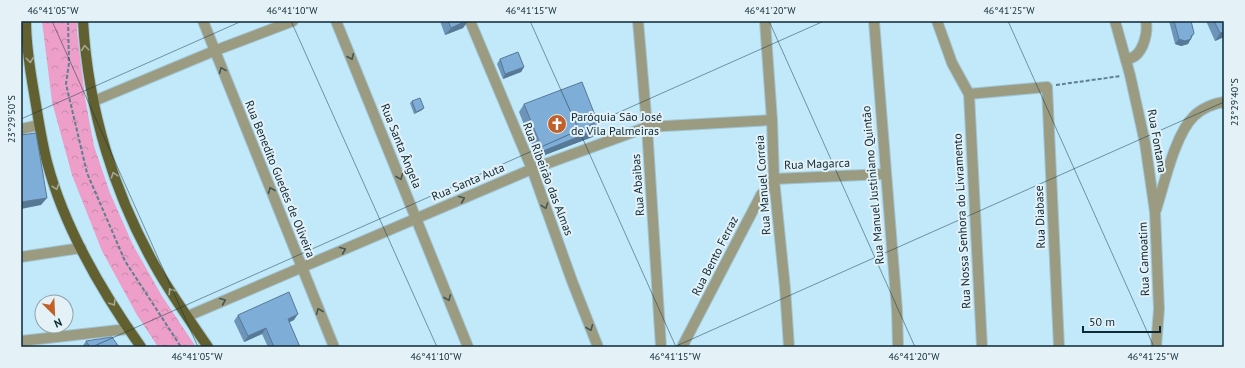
<svg xmlns="http://www.w3.org/2000/svg" width="1245" height="368" viewBox="0 0 1245 368" font-family="'PT Sans',sans-serif">
  <defs>
    <pattern id="park-crowns" width="20" height="18" patternUnits="userSpaceOnUse"><rect width="20" height="18" fill="#ed9fc9"/><path d="M2 6a3 3 0 1 1 6 0M12 15a3 3 0 1 1 6 0" fill="none" stroke="#ca89ad"/></pattern>
  </defs>
  <rect width="100%" height="100%" fill="#c1e9fa"/>
  <path fill="url(#park-crowns)" d="M 42,21 L 77,21 L 77,31 L 85,98 L 94,146 L 110,193 L 133,245 L 162,296 L 196,347 L 158,347 L 137,315 L 102,251 L 72,175 L 52,102 Z"/>
  <g fill="none" stroke-linecap="round" stroke-linejoin="round">
    <g stroke="#a0c6d6" stroke-width="12">
      <g id="minor">
        <path d="M 203,21 L 334,347"/>
        <path d="M 336,21 L 468,347"/>
        <path d="M 470,21 L 532,169 L 572,281 L 598,347"/>
        <path d="M 638,21 L 647,127 L 661,347"/>
        <path d="M 765,21 L 772,120 L 774,179 L 785,288 L 789,347"/>
        <path d="M 874,21 L 897,310 L 898,347"/>
        <path d="M 937,21 L 952,63 L 969,94 L 982,347"/>
        <path d="M 1126,60 C 1129,59 1132,58 1135,56 C 1144,49 1148,32 1146,21"/>
        <path d="M 969,94 L 1047,87 L 1059,347"/>
        <path d="M 94,101 L 214,51 L 293,21"/>
        <path d="M 21,129 L 39,125"/>
        <path d="M 1155,212 L 1159,309 L 1156,347"/>
        <path d="M 21,257 L 81,248"/>
        <path d="M 188,316 L 532,169 L 647,127 L 772,120"/>
        <path d="M 21,341 L 128,329"/>
        <path d="M 682,347 L 761,195 L 774,179 L 885,174"/>
      </g>
    </g>
    <g stroke="#a0c6d6" stroke-width="12">
      <g id="tertiary">
        <path d="M 1115,21 L 1130,75 L 1145,143 L 1155,212"/>
        <path d="M 1156,210 C 1164,185 1175,134 1194,116 C 1201,109 1214,103 1224,102"/>
      </g>
    </g>
    <g stroke="#a0c6d6" stroke-width="12">
      <g id="primary">
        <path d="M 26,21 C 26,45 30,70 34,93 C 38,116 41,139 47,162 C 64,227 102,292 141,347"/>
        <path d="M 83,21 C 88,109 114,195 158,271 C 173,297 191,322 208,347"/>
      </g>
    </g>
    <g stroke="#5e808e" stroke-width="2" stroke-dasharray="4 2" stroke-linecap="butt">
      <path d="M 68,21 L 69,63 L 66,84 L 87,173 L 125,261 L 181,347"/>
      <path d="M 1056,85 L 1121,76"/>
    </g>
    <use href="#minor" stroke="#9b9b81" stroke-width="10"/>
    <use href="#tertiary" stroke="#9b9b81" stroke-width="10"/>
    <use href="#primary" stroke="#626030" stroke-width="10"/>
  </g>
  <g fill="#6c95b9">
    <path d="M 440,21 L 468,21 L 463,28 L 445,35 Z"/>
    <path d="M 1169,21 L 1191,21 L 1191,38 L 1188,44 L 1181,46 L 1175,44 Z"/>
    <path d="M 1206,21 L 1224,21 L 1224,37 L 1215,41 Z"/>
    <path d="M 500,59 L 524,67 L 521,72 L 503,79 L 497,64 Z"/>
    <path d="M 412,101 L 422,110 L 414,114 L 410,103 Z"/>
    <path d="M 524,104 L 600,128 L 595,136 L 537,158 L 519,112 Z"/>
    <path d="M 238,315 L 294,320 L 289,322 L 300,347 L 268,347 L 262,334 L 244,342 L 234,321 Z"/>
    <path d="M 86,341 L 119,347 L 82,347 Z"/>
  </g>
  <g fill="#587996">
    <path d="M 466,21 L 468,21 L 463,28 L 445,35 L 451,28 Z"/>
    <path d="M 1224,32 L 1224,37 L 1215,41 L 1220,33 Z"/>
    <path d="M 1193,35 L 1188,44 L 1181,46 L 1175,44 L 1179,39 Z"/>
    <path d="M 524,67 L 521,72 L 503,79 L 505,74 Z"/>
    <path d="M 424,108 L 422,110 L 414,114 L 416,112 Z"/>
    <path d="M 600,128 L 595,136 L 537,158 L 543,151 Z"/>
    <path d="M 47,198 L 41,205 L 21,209 L 21,202 Z"/>
    <path d="M 298,314 L 294,320 L 284,325 L 288,319 Z"/>
    <path d="M 266,328 L 262,334 L 244,342 L 248,336 Z"/>
  </g>
  <g fill="#7eadd7" stroke="#587996">
    <path d="M 448,21 L 466,21 L 451,28 Z"/>
    <path d="M 1174,21 L 1191,21 L 1194,33 L 1193,35 L 1191,36 L 1191,39 L 1185,41 L 1179,39 Z"/>
    <path d="M 1214,21 L 1224,21 L 1224,32 L 1220,33 Z"/>
    <path d="M 518,52 L 524,67 L 505,74 L 500,59 Z"/>
    <path d="M 582,82 L 600,128 L 543,151 L 524,104 Z"/>
    <path d="M 420,98 L 424,108 L 416,112 L 412,101 Z"/>
    <path d="M 36,133 L 47,198 L 21,202 L 21,135 Z"/>
    <path d="M 289,292 L 298,314 L 288,319 L 300,347 L 274,347 L 266,328 L 248,336 L 238,315 Z"/>
    <path d="M 112,337 L 119,347 L 90,347 L 86,341 Z"/>
  </g>
  <defs><path id="oneway-chevron" d="M-2-3.5L2.5 0L-2 3.5" fill="none" stroke-width="1.6" stroke-linecap="round" stroke-linejoin="round"/></defs>
  <g stroke="#a3a894">
    <use href="#oneway-chevron" transform="translate(85 48) rotate(-95)"/>
    <use href="#oneway-chevron" transform="translate(30 60) rotate(85)"/>
    <use href="#oneway-chevron" transform="translate(114 175) rotate(-108)"/>
    <use href="#oneway-chevron" transform="translate(56 187) rotate(71)"/>
    <use href="#oneway-chevron" transform="translate(171 291) rotate(-123)"/>
    <use href="#oneway-chevron" transform="translate(113 303) rotate(58)"/>
  </g>
  <g stroke="#455753">
    <use href="#oneway-chevron" transform="translate(351 57) rotate(67)"/>
    <use href="#oneway-chevron" transform="translate(222 70) rotate(-112)"/>
    <use href="#oneway-chevron" transform="translate(400 177) rotate(68)"/>
    <use href="#oneway-chevron" transform="translate(271 190) rotate(-112)"/>
    <use href="#oneway-chevron" transform="translate(462 199) rotate(-23)"/>
    <use href="#oneway-chevron" transform="translate(545 206) rotate(70)"/>
    <use href="#oneway-chevron" transform="translate(343 250) rotate(-23)"/>
    <use href="#oneway-chevron" transform="translate(448 298) rotate(68)"/>
    <use href="#oneway-chevron" transform="translate(223 301) rotate(-23)"/>
    <use href="#oneway-chevron" transform="translate(319 311) rotate(-112)"/>
    <use href="#oneway-chevron" transform="translate(590 328) rotate(68)"/>
  </g>
  <path fill="none" stroke="#0c2934" stroke-width="1" stroke-opacity="0.45" d="M 52,21 L 198,347M 291,21 L 437,347M 530,21 L 676,347M 769,21 L 915,347M 1008,21 L 1154,347M 21,119 L 242,21M 92,347 L 824,21M 674,347 L 1224,102"/>
  <defs>
    <g id="church-disc" transform="scale(1)"><circle r="9.5" fill="#c36028" stroke="#e4f1f7"/><path d="M-1.2-6h2.4v3.5h3.3v2.4h-3.3V6h-2.4V-.1h-3.3v-2.4h3.3Z" fill="#fff"/></g>
  </defs>
  <g fill-rule="evenodd">
    <use href="#church-disc" x="557" y="124"/>
  </g>
  <g text-anchor="middle" stroke-width="4" stroke-linejoin="round" paint-order="stroke">
    <g font-size="12" fill="#0c2934" stroke="#e4f1f7" text-anchor="start">
      <text x="571" y="121">Paróquia São José<tspan x="571" dy="14">de Vila Palmeiras</tspan></text>
    </g>
    <g font-size="12" fill="#0c2934" stroke="#e4f1f7">
      <text transform="translate(1157 141) rotate(80)" y="4">Rua Fontana</text>
      <text transform="translate(401 146) rotate(68)" y="4">Rua Santa Ângela</text>
      <text transform="translate(817 164) rotate(-2)" y="4">Rua Magarca</text>
      <text transform="translate(280 179) rotate(68)" y="4">Rua Benedito Guedes de Oliveira</text>
      <text transform="translate(548 179) rotate(69)" y="4">Rua Ribeirão das Almas</text>
      <text transform="translate(468 182) rotate(-23)" y="4">Rua Santa Auta</text>
      <text transform="translate(638 185) rotate(-94)" y="4">Rua Abaibas</text>
      <text transform="translate(763 185) rotate(-94)" y="4">Rua Manuel Correia</text>
      <text transform="translate(873 185) rotate(-95)" y="4">Rua Manuel Justiniano Quintão</text>
      <text transform="translate(1040 217) rotate(-92)" y="4">Rua Diabase</text>
      <text transform="translate(962 221) rotate(-93)" y="4">Rua Nossa Senhora do Livramento</text>
      <text transform="translate(715 256) rotate(-63)" y="4">Rua Bento Ferraz</text>
      <text transform="translate(1144 259) rotate(-92)" y="4">Rua Camoatim</text>
    </g>
  </g>
  <rect width="1245" height="368" fill="none" stroke="#e4f1f7" stroke-width="44"/>
  <g transform="translate(54 314) rotate(156)"><circle r="19" fill="#e4f1f7" stroke="#8ea1a9"/>
  <path d="M0-3L7 15L0 10L-7 15Z" fill="#c36028"/>
  <text y="-6" font-size="11" font-weight="bold" text-anchor="middle" fill="#0c2934">N</text>
  </g>
  <path d="M1083 326v6h77v-6" fill="none" stroke="#0c2934" stroke-width="2"/>
  <text x="1089" y="326" font-size="12" fill="#0c2934" stroke="#e4f1f7" stroke-width="3" paint-order="stroke">50 m</text>
  <rect x="22" y="22" width="1201" height="324" fill="none" stroke="#0c2934" stroke-width="1.5"/>
  <g font-size="10" text-anchor="middle" fill="#0c2934">
    <text x="53" y="14">46°41'05"W</text>
    <text x="292" y="14">46°41'10"W</text>
    <text x="531" y="14">46°41'15"W</text>
    <text x="770" y="14">46°41'20"W</text>
    <text x="1009" y="14">46°41'25"W</text>
    <text transform="translate(1234 102) rotate(-90)" y="4">23°29'40"S</text>
    <text transform="translate(11 119) rotate(-90)" y="4">23°29'50"S</text>
    <text x="197" y="360">46°41'05"W</text>
    <text x="436" y="360">46°41'10"W</text>
    <text x="675" y="360">46°41'15"W</text>
    <text x="914" y="360">46°41'20"W</text>
    <text x="1153" y="360">46°41'25"W</text>
  </g>
</svg>
